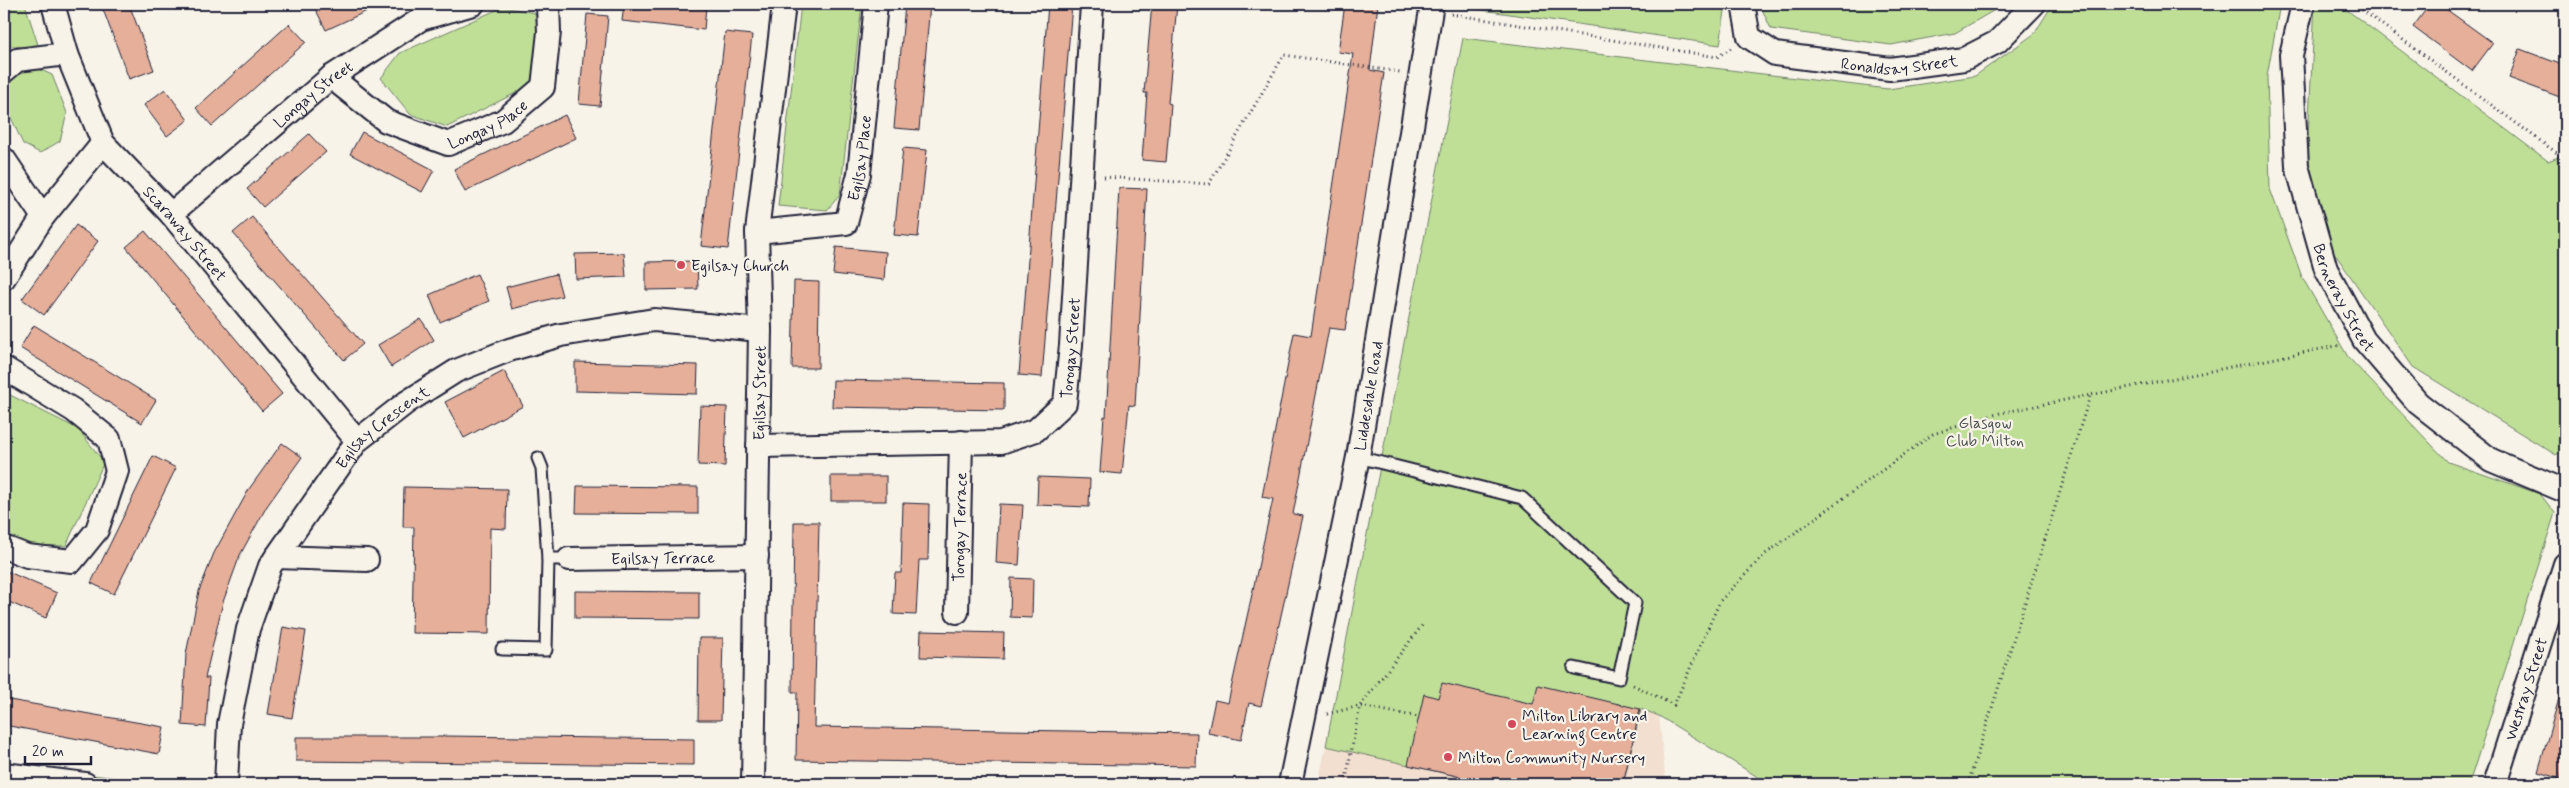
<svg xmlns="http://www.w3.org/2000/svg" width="2569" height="788" viewBox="0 0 2569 788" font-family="Mynerve,sans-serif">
  <rect width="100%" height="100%" fill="#f7f3e8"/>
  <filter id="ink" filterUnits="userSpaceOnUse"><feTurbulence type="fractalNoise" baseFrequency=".02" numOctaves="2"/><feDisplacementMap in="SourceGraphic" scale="10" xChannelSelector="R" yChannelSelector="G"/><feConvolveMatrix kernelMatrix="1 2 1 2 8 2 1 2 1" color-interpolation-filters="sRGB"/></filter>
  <g filter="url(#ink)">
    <g fill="#f2dfd0">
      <path d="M 1640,709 L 1659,716 L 1666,784 L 1623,784 Z"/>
      <path d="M 1326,746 L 1492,784 L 1318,784 Z"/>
    </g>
    <g fill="#bfdf97" stroke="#708069">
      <path d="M 4,4 L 25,4 L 39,48 L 10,46 L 4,54 Z"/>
      <path d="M 801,4 L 862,4 L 840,195 L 827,210 L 778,206 Z"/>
      <path d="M 1470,4 L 1726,4 L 1720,45 L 1469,8 Z"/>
      <path d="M 1763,4 L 2005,4 L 1955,33 L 1891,45 L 1771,29 L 1762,9 Z"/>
      <path d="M 2053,4 L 2280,4 L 2267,76 L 2270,189 L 2302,277 L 2348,357 L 2448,462 L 2540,494 L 2555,513 L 2469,784 L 1769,784 L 1659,716 L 1641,709 L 1623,784 L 1492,784 L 1326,746 L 1463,38 L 1888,89 L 1975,76 L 2034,34 Z"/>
      <path d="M 2315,4 L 2339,4 L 2548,161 L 2565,155 L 2565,448 L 2556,455 L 2413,367 L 2333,251 L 2307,156 Z"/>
      <path d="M 503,7 L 535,13 L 540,39 L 534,84 L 447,127 L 410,114 L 381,78 L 400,53 Z"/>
      <path d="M 30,65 L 52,75 L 67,113 L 60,141 L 40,153 L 23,144 L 4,102 C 4,84 17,75 30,65 Z"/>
      <path d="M 4,392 L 78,429 L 104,462 L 66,546 L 28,545 L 4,533 Z"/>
      <path d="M 4,765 L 171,784 L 4,784 Z"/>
    </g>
    <g fill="#e5af99" stroke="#22223b">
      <path d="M 101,4 L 129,4 L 154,70 L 129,79 Z"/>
      <path d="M 313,4 L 382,4 L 326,30 Z"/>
      <path d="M 624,4 L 706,6 L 704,30 L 622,21 Z"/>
      <path d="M 905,4 L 930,4 L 919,130 L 894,128 Z"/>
      <path d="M 1048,4 L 1072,4 L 1042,377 L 1019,375 Z"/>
      <path d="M 1152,4 L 1177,4 L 1168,103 L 1171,104 L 1166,162 L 1142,160 L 1147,93 L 1144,93 Z"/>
      <path d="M 1345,4 L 1378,4 L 1370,70 L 1384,73 L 1345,330 L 1329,328 L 1293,514 L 1303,516 L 1261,706 L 1249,703 L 1241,740 L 1208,733 L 1215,700 L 1228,703 L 1273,499 L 1262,497 L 1294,333 L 1311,336 L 1353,54 L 1338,52 Z"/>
      <path d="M 2430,4 L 2439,4 L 2493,43 L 2472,71 L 2413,27 Z"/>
      <path d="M 587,14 L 608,16 L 600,106 L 579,104 Z"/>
      <path d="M 289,24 L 306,42 L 212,126 L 196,108 Z"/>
      <path d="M 725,32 L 752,35 L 728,249 L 701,246 Z"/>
      <path d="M 2520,49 L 2565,66 L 2565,99 L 2509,78 Z"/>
      <path d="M 165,89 L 188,120 L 167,136 L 144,105 Z"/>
      <path d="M 565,115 L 576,138 L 465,192 L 454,169 Z"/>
      <path d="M 362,132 L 434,170 L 422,192 L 350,154 Z"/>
      <path d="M 309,134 L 326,152 L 263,207 L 247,189 Z"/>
      <path d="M 903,148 L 927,150 L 918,237 L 894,235 Z"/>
      <path d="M 1119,188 L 1147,189 L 1135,406 L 1129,405 L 1122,474 L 1100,472 L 1104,416 L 1106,417 Z"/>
      <path d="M 252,217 L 363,344 L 344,360 L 233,233 Z"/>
      <path d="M 76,225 L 98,241 L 44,315 L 22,299 Z"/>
      <path d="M 145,231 L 282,394 L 262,411 L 126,247 Z"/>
      <path d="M 836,247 L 886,252 L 884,280 L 833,274 Z"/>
      <path d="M 624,253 L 626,277 L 576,279 L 575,254 Z"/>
      <path d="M 697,261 L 698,289 L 646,290 L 646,262 Z"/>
      <path d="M 477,274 L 489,301 L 440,322 L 429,295 Z"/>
      <path d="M 556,274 L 562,296 L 512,309 L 506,287 Z"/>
      <path d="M 794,281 L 819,282 L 818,368 L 792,368 Z"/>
      <path d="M 421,319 L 434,340 L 391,367 L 378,345 Z"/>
      <path d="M 34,325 L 156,400 L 142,423 L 20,348 Z"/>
      <path d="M 575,362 L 698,365 L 697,394 L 575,391 Z"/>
      <path d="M 504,371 L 523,406 L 464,438 L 445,402 Z"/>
      <path d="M 833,380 L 1004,383 L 1004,410 L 832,407 Z"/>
      <path d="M 700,406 L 727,407 L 725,466 L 698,465 Z"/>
      <path d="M 282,443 L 302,457 L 267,506 L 240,555 L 223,602 L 205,678 L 209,678 L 206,727 L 182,725 L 186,654 L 199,591 L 214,553 L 249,489 Z"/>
      <path d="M 153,456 L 176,468 L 114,594 L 91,583 Z"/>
      <rect x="831" y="476" width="55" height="25"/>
      <path d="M 1038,477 L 1090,479 L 1089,507 L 1037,505 Z"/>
      <path d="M 577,486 L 698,487 L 698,514 L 576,513 Z"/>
      <path d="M 404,487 L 507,489 L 506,529 L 490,528 L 489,634 L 412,633 L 414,527 L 403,527 Z"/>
      <path d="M 903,503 L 929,504 L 928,560 L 919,560 L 916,615 L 893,614 L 895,573 L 901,573 Z"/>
      <path d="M 999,504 L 1023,505 L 1019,565 L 996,563 Z"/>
      <path d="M 794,522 L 819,522 L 814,727 L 1197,733 L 1196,766 L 796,760 L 797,692 L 792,692 Z"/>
      <path d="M 4,570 L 57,593 L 46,618 L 4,600 Z"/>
      <path d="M 1011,578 L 1033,579 L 1032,618 L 1010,617 Z"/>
      <path d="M 575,591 L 699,592 L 699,619 L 575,618 Z"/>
      <path d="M 283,627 L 306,631 L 292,718 L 268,714 Z"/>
      <path d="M 921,631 L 1004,633 L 1003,659 L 920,657 Z"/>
      <path d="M 699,638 L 723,638 L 721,720 L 698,720 Z"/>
      <path d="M 1442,683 L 1533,704 L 1538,685 L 1640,709 L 1623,784 L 1492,784 L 1408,765 L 1424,694 L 1438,698 Z"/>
      <path d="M 2560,695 L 2565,696 L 2565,764 L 2561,779 L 2538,772 Z"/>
      <path d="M 4,699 L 164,727 L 159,754 L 4,725 Z"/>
      <path d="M 443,736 L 694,739 L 694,765 L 296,761 L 296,737 L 443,737 Z"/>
    </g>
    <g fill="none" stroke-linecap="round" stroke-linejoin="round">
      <g stroke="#22223b" stroke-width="15">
        <g id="service">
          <path d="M 1358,457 L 1522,498 L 1635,603 L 1619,678 L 1574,668"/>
          <path d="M 538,458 L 542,468 L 548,559"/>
          <path d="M 502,649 L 546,650 L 548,559 L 569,559"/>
        </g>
      </g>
      <g stroke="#22223b" stroke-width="26">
        <g id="minor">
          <path id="s1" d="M 53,4 L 67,54 L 103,143 L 171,214 L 357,441"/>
          <path id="s2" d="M 1743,4 L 1749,37 L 1775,54 L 1890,69 L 1964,59 L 1997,42 L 2034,4"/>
          <path id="s3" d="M 2303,4 L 2291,55 L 2297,166 L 2326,269 L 2364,340 L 2418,403 L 2491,460 L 2565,491"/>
          <path d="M 4,71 L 17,60 L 67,54"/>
          <path id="s4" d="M 331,77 L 386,121 L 448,144 L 503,121 L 543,87 L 549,32 L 548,4"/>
          <path d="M 4,159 L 43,217"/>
          <path id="s5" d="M 171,214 L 331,77 L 421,19 L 473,4"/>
          <path id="s6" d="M 757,232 L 846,223 L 859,174 L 876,4"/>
          <path d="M 4,278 L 43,217 L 103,143"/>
          <path d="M 4,368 L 73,410 L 109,439 L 117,471 L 97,530 L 72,561 L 27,556 L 4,547"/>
          <path id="s7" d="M 758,446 L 1001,442 L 1036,430 L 1065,403 L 1071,345 L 1092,4"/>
          <path d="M 276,557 L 367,560"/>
          <path id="s8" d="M 569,559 L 757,556"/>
          <path id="s9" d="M 957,612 L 961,442"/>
          <path d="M 4,774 L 85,784"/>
          <path id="s10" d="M 226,784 L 229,724 L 248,629 L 270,566 L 357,441 L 407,402 L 456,371 L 509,350 L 561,335 L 654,320 L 760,330"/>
          <path id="s11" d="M 753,784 L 760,330 L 757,232 L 784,4"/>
          <path id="s12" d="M 1290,784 L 1358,457 L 1432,4"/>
          <path id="s13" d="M 2495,784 L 2565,564"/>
        </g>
      </g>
      <g stroke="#22223b" stroke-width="3" stroke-dasharray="1 4" stroke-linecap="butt">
        <path d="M 2354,4 L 2565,159"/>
        <path d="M 1451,14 L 1717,57 L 1731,48"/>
        <path d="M 1104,177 L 1209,184 L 1284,55 L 1400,72"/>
        <path d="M 1633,685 L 1674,705 L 1720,601 L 1764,555 L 1933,434 L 2000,413 L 2341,345"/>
        <path d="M 1327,714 L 1360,706 L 1419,717"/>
        <path d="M 1345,784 L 1360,706 L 1424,623"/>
        <path d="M 1968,784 L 2090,396"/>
      </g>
      <use href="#service" stroke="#f7f3e8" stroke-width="11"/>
      <use href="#minor" stroke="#f7f3e8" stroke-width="22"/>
    </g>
  </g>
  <g fill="#d1495b" stroke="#f7f3e8" stroke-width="2">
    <circle cx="681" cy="265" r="5"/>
    <circle cx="1512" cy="724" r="5"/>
    <circle cx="1448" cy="757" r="5"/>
  </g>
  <g text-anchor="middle" stroke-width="4.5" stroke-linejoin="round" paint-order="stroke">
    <g font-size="16" fill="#22223b" stroke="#f7f3e8">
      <text dy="6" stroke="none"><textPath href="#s2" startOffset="190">Ronaldsay Street</textPath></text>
      <text dy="6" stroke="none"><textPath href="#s5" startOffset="186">Longay Street</textPath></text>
      <text dy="6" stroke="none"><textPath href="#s4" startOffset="181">Longay Place</textPath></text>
      <text dy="6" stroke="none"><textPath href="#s6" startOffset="156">Egilsay Place</textPath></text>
      <text dy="6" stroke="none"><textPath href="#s1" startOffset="270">Scaraway Street</textPath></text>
      <text dy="6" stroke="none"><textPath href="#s3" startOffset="304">Berneray Street</textPath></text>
      <text dy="6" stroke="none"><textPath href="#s7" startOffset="375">Torogay Street</textPath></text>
      <text dy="6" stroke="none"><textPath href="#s11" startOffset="391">Egilsay Street</textPath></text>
      <text dy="6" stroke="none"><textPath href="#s12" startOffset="396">Liddesdale Road</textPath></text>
      <text dy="6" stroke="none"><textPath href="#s10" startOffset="404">Egilsay Crescent</textPath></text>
      <text dy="6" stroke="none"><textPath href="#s9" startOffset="85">Torogay Terrace</textPath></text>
      <text dy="6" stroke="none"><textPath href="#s8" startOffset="94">Egilsay Terrace</textPath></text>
      <text dy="6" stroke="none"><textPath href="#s13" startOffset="100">Westray Street</textPath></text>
    </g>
    <g font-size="16" fill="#22223b" stroke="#f7f3e8" text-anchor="start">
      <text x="691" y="271">Egilsay Church</text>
      <text x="1522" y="721">Milton Library and<tspan x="1522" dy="18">Learning Centre</tspan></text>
      <text x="1458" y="763">Milton Community Nursery</text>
    </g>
    <g font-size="16" fill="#495152" stroke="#f7f3e8">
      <text x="1985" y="428">Glasgow<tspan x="1985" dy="18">Club Milton</tspan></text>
    </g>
  </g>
  <rect width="2569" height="788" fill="none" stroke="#f7f3e8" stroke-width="20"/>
  <rect x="10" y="10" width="2549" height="768" fill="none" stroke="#22223b" stroke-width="2" filter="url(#ink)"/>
  <path d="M25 756v8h66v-8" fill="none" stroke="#22223b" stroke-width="2.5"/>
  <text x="32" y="756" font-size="15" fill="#22223b" stroke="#f7f3e8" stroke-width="4" paint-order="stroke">20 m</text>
</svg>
